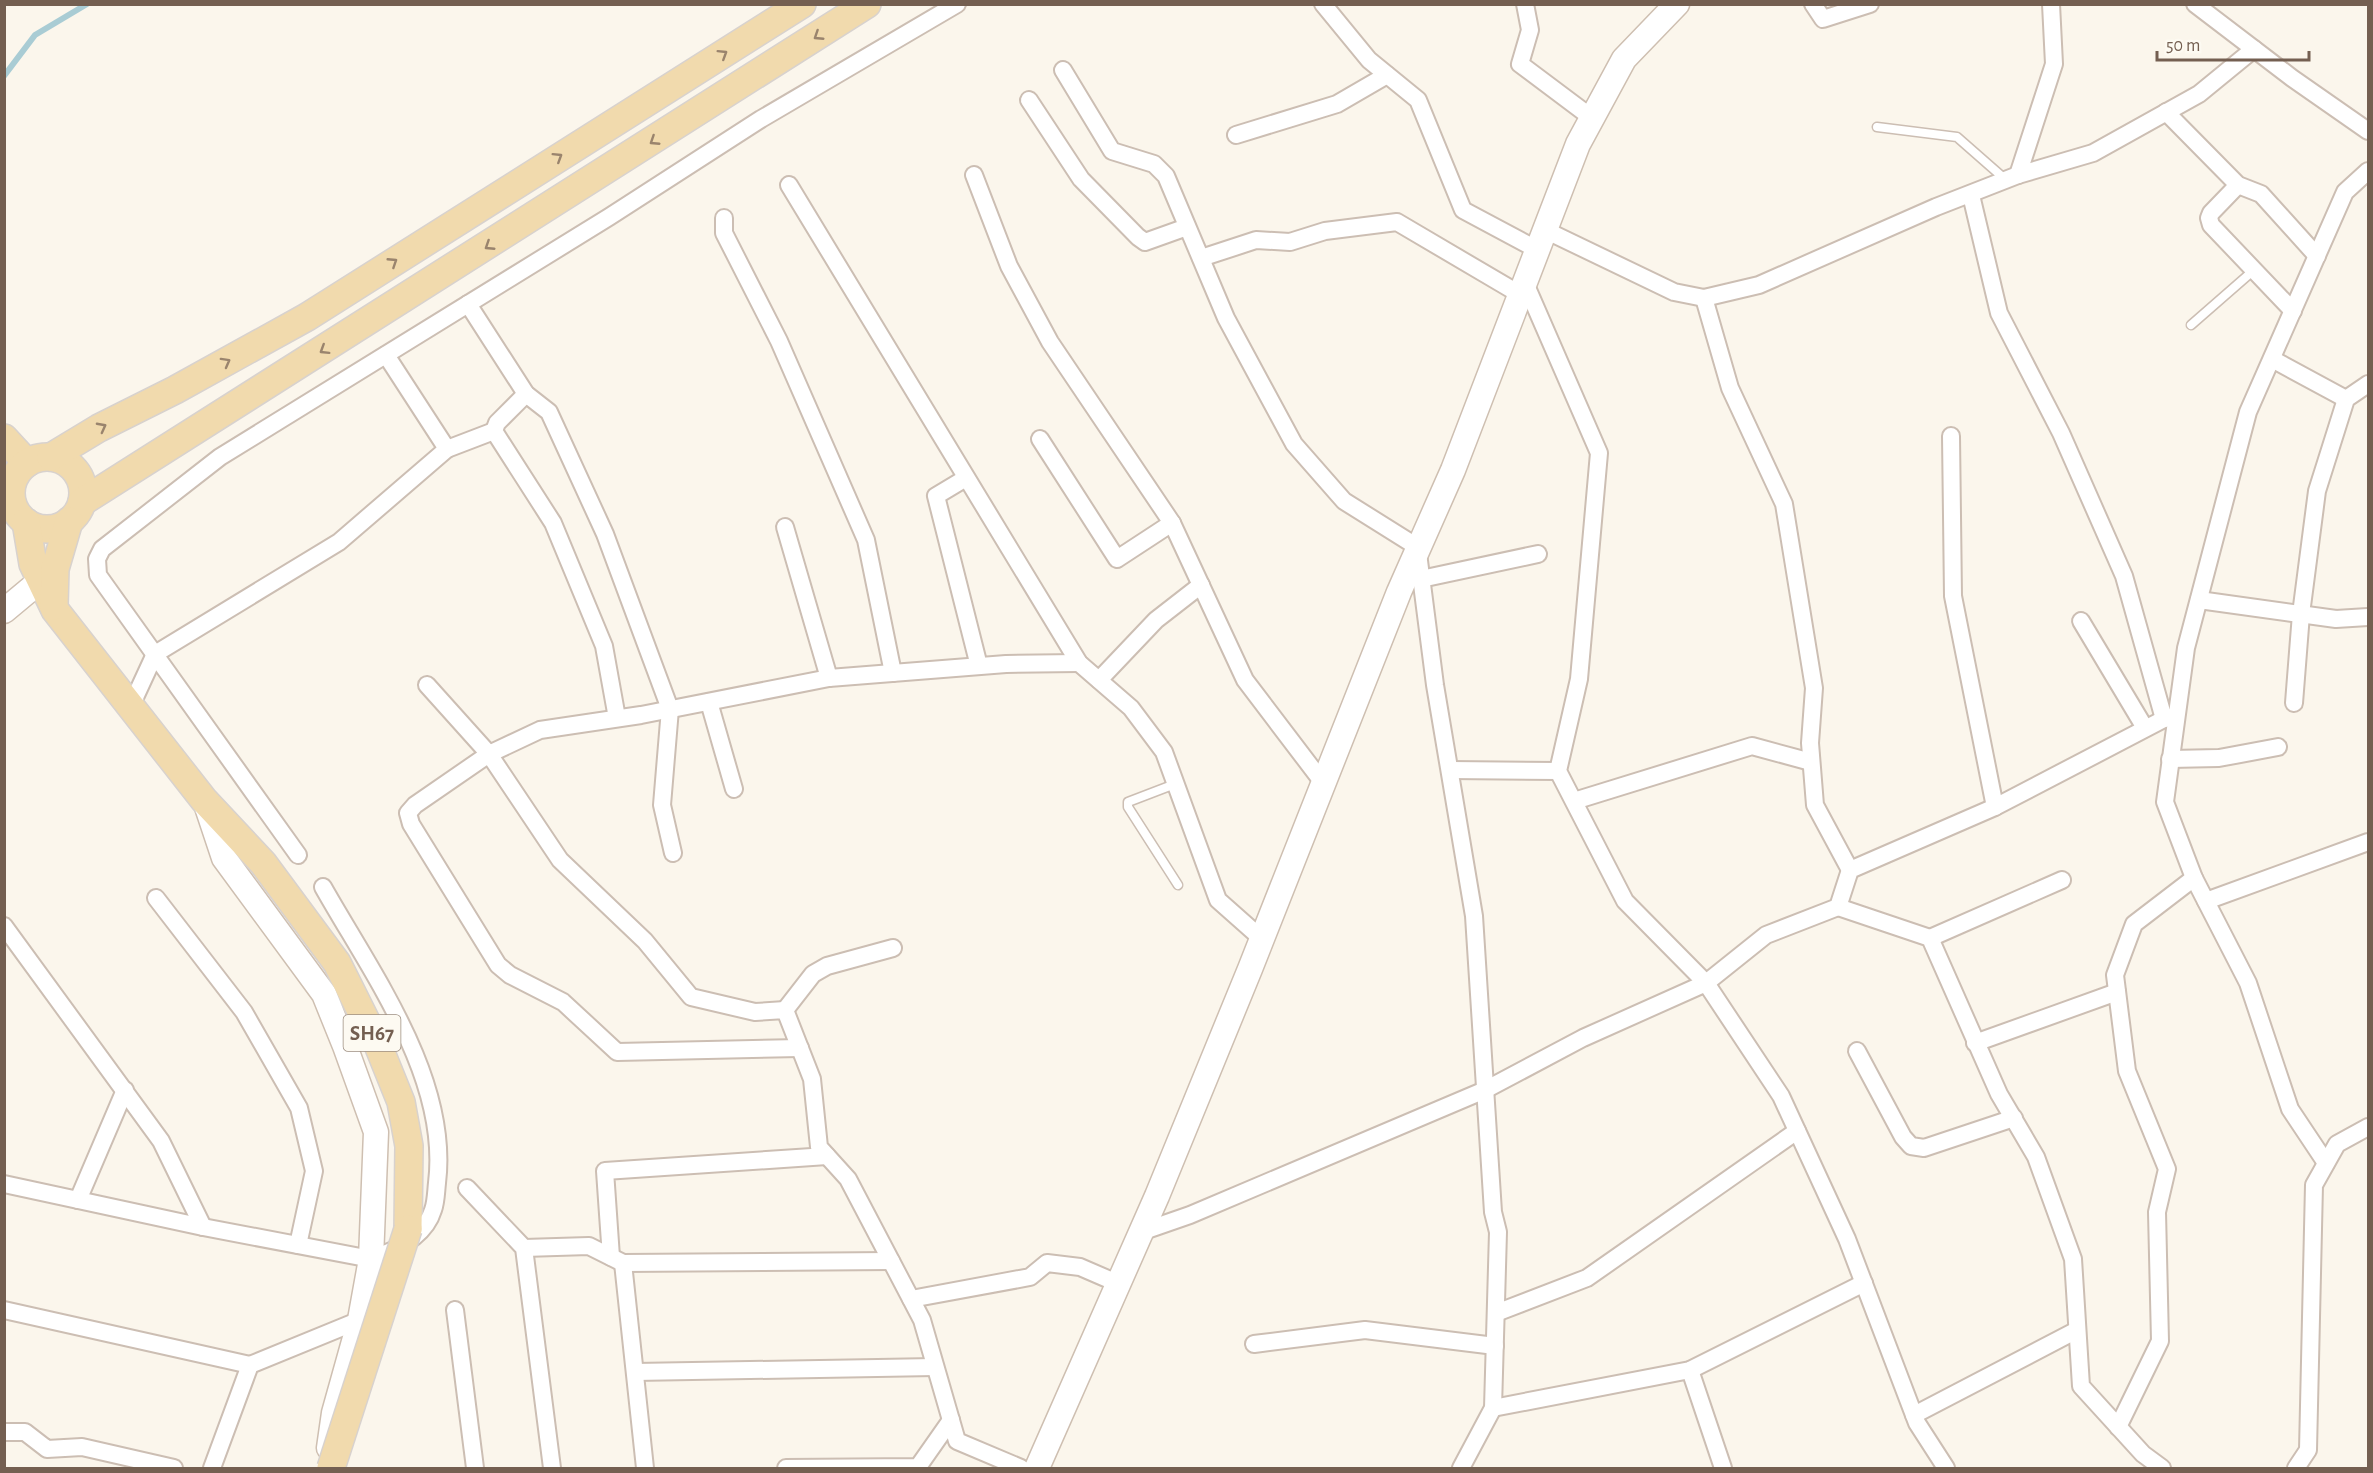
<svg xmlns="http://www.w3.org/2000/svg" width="2373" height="1473" viewBox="0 0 2373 1473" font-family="'Alegreya Sans',sans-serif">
  <rect width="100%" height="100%" fill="#fbf6ec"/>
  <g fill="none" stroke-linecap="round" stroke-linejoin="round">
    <path stroke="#a9ccd4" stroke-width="6" d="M 4,76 L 35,35 L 87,4"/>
    <g stroke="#ccbeb3" stroke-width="11">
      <g id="lane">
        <path d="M 1877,127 L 1957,137 L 2006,180"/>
        <path d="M 2191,325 L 2254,270"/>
        <path d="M 1175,784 L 1128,802 L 1128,807 L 1178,885"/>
      </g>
    </g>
    <g stroke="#ccbeb3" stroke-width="20">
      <g id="street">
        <path d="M 1323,4 L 1369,60 L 1418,100 L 1463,210 L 1538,250"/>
        <path d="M 1525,4 L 1530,30 L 1520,64 L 1592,118"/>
        <path d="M 1813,4 L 1823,19 L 1870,4"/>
        <path d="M 2195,4 L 2292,78 L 2368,131"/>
        <path d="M 1063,70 L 1112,151 L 1154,164 L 1166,176 L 1226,318 L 1294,444 L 1344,501 L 1419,548"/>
        <path d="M 1029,100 L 1081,179 L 1138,237 L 1145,242 L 1187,227"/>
        <path d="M 2166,112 L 2238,185 L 2261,194 L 2317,256"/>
        <path d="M 1236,135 L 1337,104 L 1387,75"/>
        <path d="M 974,175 L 1009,266 L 1050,342 L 1172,523 L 1245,680 L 1324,784"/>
        <path d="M 2018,175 L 2054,64 L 2051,4"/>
        <path d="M 789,185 L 1079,663 L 1131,708 L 1164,752 L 1218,900 L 1262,939"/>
        <path d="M 2238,185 L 2211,213 L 2209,218 L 2211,225 L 2293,311"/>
        <path d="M 1971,195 L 1999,313 L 2061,433 L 2124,576 L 2164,719 L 2172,717"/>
        <path d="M 724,218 L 724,233 L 779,341 L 866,540 L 893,673"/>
        <path d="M 1545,230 L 1674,292 L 1704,298 L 1759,285 L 1936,207 L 2018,175 L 2093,153 L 2199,94 L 2254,49"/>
        <path d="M 1201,258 L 1256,240 L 1290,242 L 1325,231 L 1397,222 L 1521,295"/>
        <path d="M 1525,283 L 1599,453 L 1579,679 L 1558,771 L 1625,901 L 1706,983 L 1781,1096 L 1847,1239 L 1917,1423 L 1946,1468"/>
        <path d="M 1704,298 L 1730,388 L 1784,504 L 1814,688 L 1810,743 L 1815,805 L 1850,870"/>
        <path d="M 468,304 L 526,394 L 549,412 L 605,534 L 670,709 L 662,805 L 673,853"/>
        <path d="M 386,355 L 447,449"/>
        <path d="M 2272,359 L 2346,399"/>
        <path d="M 526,394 L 497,423 L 494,431 L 553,523 L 604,646 L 617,718"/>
        <path d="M 1951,436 L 1953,596 L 1995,807"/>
        <path d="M 1040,439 L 1117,559 L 1172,523"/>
        <path d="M 966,478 L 936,496 L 979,666"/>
        <path d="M 785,527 L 829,678"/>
        <path d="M 1418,553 L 1435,685 L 1474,916 L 1493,1212 L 1498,1232 L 1493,1408 L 1461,1468"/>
        <path d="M 1421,579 L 1538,554"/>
        <path d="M 2199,600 L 2336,619 L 2368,617"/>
        <path d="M 2081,621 L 2145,728"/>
        <path d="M 1099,680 L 1156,620 L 1201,585"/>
        <path d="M 427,685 L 489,754 L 560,860 L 645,941 L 691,997 L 755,1012 L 785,1010 L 812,1079 L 819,1147 L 848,1179 L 922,1320 L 957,1441 L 1021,1468"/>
        <path d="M 709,702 L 734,789"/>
        <path d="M 2294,703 L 2301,614 L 2317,491 L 2346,399 L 2368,384"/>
        <path d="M 131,706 L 155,654 L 339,542 L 447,449 L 494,431"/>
        <path d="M 2170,759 L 2219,758 L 2278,747"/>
        <path d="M 1450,770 L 1558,771"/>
        <path d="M 1574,801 L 1752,746 L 1811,762"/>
        <path d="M 298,855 L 98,575 L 97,559 L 102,549 L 220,457 L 609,217 L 761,119 L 957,4"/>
        <path d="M 156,898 L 244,1012 L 299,1108 L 314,1171 L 298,1245"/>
        <path d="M 2206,901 L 2368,842"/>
        <path d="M 1838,907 L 1930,938 L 1999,1094 L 2036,1157 L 2073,1259 L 2081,1386 L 2143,1454 L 2162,1468"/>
        <path d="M 4,926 L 161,1141 L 203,1227"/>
        <path d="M 1930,938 L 2062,880"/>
        <path d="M 785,1010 L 813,974 L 827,966 L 893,948"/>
        <path d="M 1975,1043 L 2117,992"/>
        <path d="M 800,1048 L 617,1052 L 563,1002 L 510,975 L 498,965 L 411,824 L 408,813 L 415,805 L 489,754 L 540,730 L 641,715 L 829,678 L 1006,664 L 1079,663"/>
        <path d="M 1857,1051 L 1903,1137 L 1911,1146 L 1924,1148 L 2014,1118"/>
        <path d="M 2326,1163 L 2290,1109 L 2248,983 L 2194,878 L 2165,802 L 2186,648 L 2248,412 L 2345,192 L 2368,171"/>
        <path d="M 4,1184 L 203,1227 L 371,1259 C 395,1251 425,1237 433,1210 C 436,1202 436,1192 437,1183 C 450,1079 372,974 323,887"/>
        <path d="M 467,1188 L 524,1248 L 552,1468"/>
        <path d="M 78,1200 L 125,1090"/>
        <path d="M 1141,1232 L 1190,1215 L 1485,1090 L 1583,1038 L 1706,983 L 1766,935 L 1838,907 L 1850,870 L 1995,807 L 2164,719"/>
        <path d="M 524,1248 L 589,1246 L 623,1263 L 891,1261"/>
        <path d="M 611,1257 L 605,1171 L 827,1156"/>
        <path d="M 623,1263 L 645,1468"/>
        <path d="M 911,1299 L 1030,1277 L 1047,1263 L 1080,1267 L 1117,1283"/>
        <path d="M 4,1310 L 250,1365"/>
        <path d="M 455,1310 L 475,1468"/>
        <path d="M 1496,1313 L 1587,1278 L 1797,1131"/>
        <path d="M 1254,1344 L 1365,1330 L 1495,1346"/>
        <path d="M 1690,1370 L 1723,1468"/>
        <path d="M 635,1372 L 935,1367"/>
        <path d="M 1493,1408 L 1690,1370 L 1864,1283"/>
        <path d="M 1914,1415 L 2077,1330"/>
        <path d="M 2118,1427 L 2160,1341 L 2157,1212 L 2167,1169 L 2127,1071 L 2115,975 L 2134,924 L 2194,878"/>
        <path d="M 4,1432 L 25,1432 L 47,1449 L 82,1447 L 174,1468"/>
        <path d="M 212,1468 L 250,1365 L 360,1320"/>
        <path d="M 786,1468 L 918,1467 L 951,1420"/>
        <path d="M 2296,1468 L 2308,1450 L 2314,1185 L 2337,1144 L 2368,1127"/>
      </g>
    </g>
    <g stroke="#cebfb1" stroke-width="27">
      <g id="secondary">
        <path d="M 4,611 L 40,581"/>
        <path d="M 205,801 L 224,858 L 324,994 L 345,1046 L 376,1132 L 371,1259 L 360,1320 L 334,1413 L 329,1448"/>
        <path d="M 1037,1468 L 1157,1196 L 1250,969 L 1399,592 L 1453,470 L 1578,144 L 1624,59 L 1677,4"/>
      </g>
    </g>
    <g stroke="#d8d2ce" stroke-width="30">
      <g id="primary">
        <path d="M 4,438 L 27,463"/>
        <circle cx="47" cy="493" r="36"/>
        <path d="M 51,457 L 99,428 L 175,390 L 307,317 L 802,4"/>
        <path d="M 82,502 L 867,4"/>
        <path d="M 26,522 L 33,564 L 55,610 L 204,800 L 263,863 L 337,963 L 378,1045 L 401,1102 L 409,1146 L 408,1229"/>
        <path d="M 54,606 L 55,569 L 69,521"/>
      </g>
    </g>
    <use href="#lane" stroke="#fff" stroke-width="8"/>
    <use href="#street" stroke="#fff" stroke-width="16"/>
    <use href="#secondary" stroke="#fff" stroke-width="24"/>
    <use href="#primary" stroke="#f1daad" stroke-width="27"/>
    <g stroke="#d8d2ce" stroke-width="30" stroke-linecap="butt">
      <path id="primary-bridge" d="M 331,1468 L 408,1229"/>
    </g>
    <use href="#primary-bridge" stroke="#f1daad" stroke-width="27"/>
  </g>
  <defs><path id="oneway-chevron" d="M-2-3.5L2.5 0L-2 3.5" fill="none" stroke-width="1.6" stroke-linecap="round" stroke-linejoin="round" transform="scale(1.5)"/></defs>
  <g stroke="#9a846d">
    <use href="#oneway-chevron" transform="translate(818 36) rotate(147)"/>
    <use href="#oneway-chevron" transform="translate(723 54) rotate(-32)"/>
    <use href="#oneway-chevron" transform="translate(654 141) rotate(147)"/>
    <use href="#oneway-chevron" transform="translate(558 157) rotate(-32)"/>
    <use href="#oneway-chevron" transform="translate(489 246) rotate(147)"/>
    <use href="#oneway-chevron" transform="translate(393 262) rotate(-33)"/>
    <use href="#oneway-chevron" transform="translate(324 350) rotate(148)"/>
    <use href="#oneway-chevron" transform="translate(226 362) rotate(-29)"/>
    <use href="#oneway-chevron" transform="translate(102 427) rotate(-28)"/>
  </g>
  <g text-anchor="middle" stroke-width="4.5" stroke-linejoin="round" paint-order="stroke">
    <rect fill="#fdfaf2" stroke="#9d8e81" stroke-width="1.5" x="343.5" y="1015" width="57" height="36" rx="4.5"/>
    <g font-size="21" font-weight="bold" fill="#745f51">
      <text x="372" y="1040">SH67</text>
    </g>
  </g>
  <rect width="2373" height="1473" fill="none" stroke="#745f51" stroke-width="12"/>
  <path d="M2157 51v9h152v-9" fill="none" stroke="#745f51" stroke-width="3"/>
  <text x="2166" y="51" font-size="18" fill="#745f51" stroke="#fdfaf2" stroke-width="4.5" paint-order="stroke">50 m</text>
</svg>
